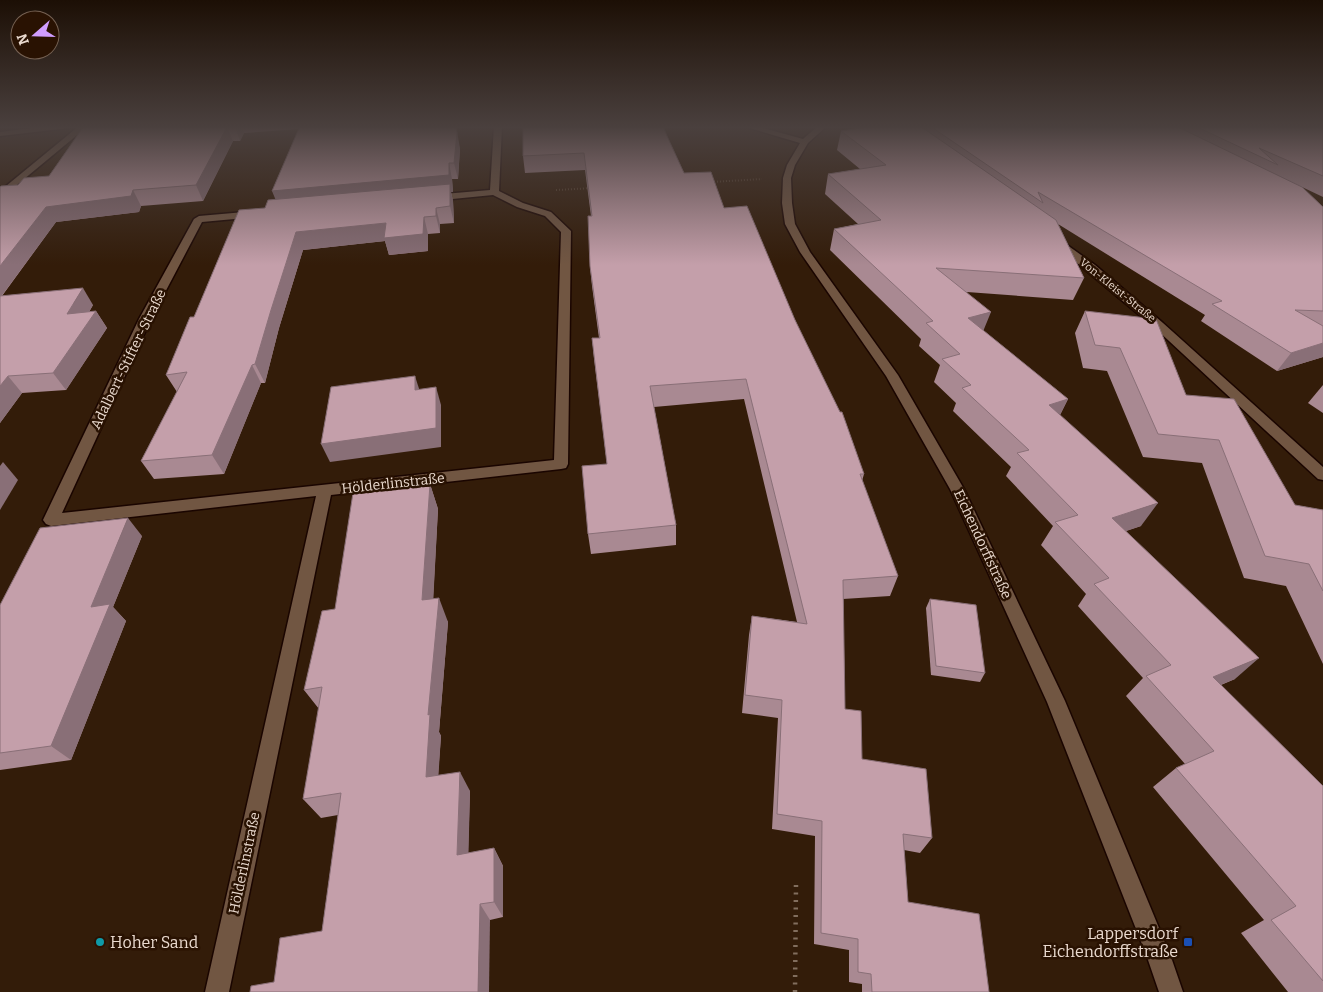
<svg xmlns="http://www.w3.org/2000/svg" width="1323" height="992" viewBox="0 0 1323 992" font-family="Bitter,serif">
  <rect width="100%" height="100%" fill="#331c09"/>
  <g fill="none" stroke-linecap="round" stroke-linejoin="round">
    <g stroke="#1a0500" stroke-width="3">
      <g id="minor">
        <path d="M 48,126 L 73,126 L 69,128 L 0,136 L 0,132 Z"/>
        <path d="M 79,126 L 88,126 L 0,199 L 0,191 Z"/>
        <path d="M 494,126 L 502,126 L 499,191 L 523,203 L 551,212 L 571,231 L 568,464 L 566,468 L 561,469 L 331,495 L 229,992 L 205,992 L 316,496 L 51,526 L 46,524 L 43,520 L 139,319 L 194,219 L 199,216 L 257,211 L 262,214 L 257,217 L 202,222 L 151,319 L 62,513 L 554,460 L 561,232 L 545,216 L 517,207 L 493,195 L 432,201 L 427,198 L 432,195 L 490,190 Z"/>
        <path d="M 743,126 L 756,126 L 803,139 L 818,126 L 827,126 L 808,143 L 795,165 L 791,178 L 792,203 L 795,224 L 810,252 L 898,375 L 964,489 L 1065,701 L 1171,957 L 1183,992 L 1159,992 L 1147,957 L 1047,702 L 950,489 L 886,376 L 800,252 L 785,224 L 782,203 L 783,178 L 787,165 L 800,143 Z"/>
        <path d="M 1056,237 L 1095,265 L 1163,323 L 1323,467 L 1323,480 L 1318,479 L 1155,328 L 1052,242 L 1051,240 Z"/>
      </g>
    </g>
    <g stroke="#826e5e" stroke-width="2" stroke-dasharray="0.5 2.5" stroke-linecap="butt">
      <path d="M 711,182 L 762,179"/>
      <path d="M 556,190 L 592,188"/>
    </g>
    <path stroke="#826e5e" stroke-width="4.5" stroke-dasharray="2 5.5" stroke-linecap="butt" d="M 795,992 L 796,884"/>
    <use href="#minor" fill="#715642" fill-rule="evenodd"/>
  </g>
  <g fill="#a98992">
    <path d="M 84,126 L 299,126 L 299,129 L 244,133 L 240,141 L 233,141 L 203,201 L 141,206 L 139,212 L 56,222 L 2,296 L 93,305 L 89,312 L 96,311 L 107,328 L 66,390 L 22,393 L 0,423 L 0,187 L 18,185 L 49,176 Z"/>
    <path d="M 923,126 L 1323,126 L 1323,197 L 1302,187 L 1323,207 L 1323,357 L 1277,371 L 1201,321 L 1205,315 L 1058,224 L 1084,278 L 1073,300 L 967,292 L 984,331 L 1068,399 L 1060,415 L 1141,526 L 1126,531 L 1235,679 L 1221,685 L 1323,786 L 1323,992 L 1288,992 L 1241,933 L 1264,920 L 1153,787 L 1176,768 L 1185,764 L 1126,696 L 1143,678 L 1078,606 L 1086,594 L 1041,545 L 1053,526 L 1006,476 L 1011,467 L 953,411 L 956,403 L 934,382 L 940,365 L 919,346 L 921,339 L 830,250 L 834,229 L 858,224 L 825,194 L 828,174 L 860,169 L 837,150 L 841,131 L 923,128 Z"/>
    <path d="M 667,136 L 684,173 L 724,208 L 795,320 L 864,474 L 862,481 L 898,576 L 890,596 L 843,599 L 845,709 L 862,759 L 932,838 L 920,853 L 904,850 L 908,902 L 989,992 L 862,992 L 862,984 L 849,982 L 849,950 L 814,944 L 815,836 L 772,829 L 778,718 L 742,713 L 749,635 L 752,616 L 797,622 L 744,399 L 654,407 L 676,525 L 676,545 L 591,554 L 588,534 L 607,464 L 594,358 L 592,338 L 599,338 L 592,286 L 590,266 L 591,216 L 585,170 L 525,173 L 523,156 Z"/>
    <path d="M 460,148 L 458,179 L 452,179 L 453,192 L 451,192 L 453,201 L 454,223 L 440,224 L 440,233 L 428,234 L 428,251 L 389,255 L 385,241 L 303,250 L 279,328 L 265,383 L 261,383 L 224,474 L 154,479 L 141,461 L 177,392 L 166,375 L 194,317 L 276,200 Z"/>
    <path d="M 1085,311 L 1186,395 L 1295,505 L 1323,510 L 1323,664 L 1286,586 L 1244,578 L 1202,463 L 1143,457 L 1107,371 L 1083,368 L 1075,333 Z"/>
    <path d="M 1323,385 L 1323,413 L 1308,403 Z"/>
    <path d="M 430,484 L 438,509 L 433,599 L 448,622 L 439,732 L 441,736 L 438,775 L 470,791 L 468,853 L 494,848 L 503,866 L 503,917 L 490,920 L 274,982 L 322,931 L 338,815 L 321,818 L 303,799 L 319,709 L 304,690 L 335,609 Z"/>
    <path d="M 142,536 L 113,607 L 126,621 L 71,760 L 0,770 L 0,605 Z"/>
    <path d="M 930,599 L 985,673 L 980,682 L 931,675 L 926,608 Z"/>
  </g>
  <g fill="#896f77">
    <path d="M 235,126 L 241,126 L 244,133 L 240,141 Z"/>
    <path d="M 456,126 L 460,148 L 458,179 L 454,163 Z"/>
    <path d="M 227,127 L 233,141 L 203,201 L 196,185 Z"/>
    <path d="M 449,163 L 452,179 L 453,192 L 451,192 L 453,201 L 454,223 L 450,206 L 279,208 L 272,191 Z"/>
    <path d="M 133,190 L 141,206 L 139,212 L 56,222 L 0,298 L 0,266 L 46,207 Z"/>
    <path d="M 436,208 L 440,224 L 440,233 L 436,216 Z"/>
    <path d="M 424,217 L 428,234 L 428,251 L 389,255 L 385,241 L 303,250 L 279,328 L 265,383 L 255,364 L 271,310 L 296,232 L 386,223 Z"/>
    <path d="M 83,288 L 93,305 L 78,331 L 67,314 Z"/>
    <path d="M 96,311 L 107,328 L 66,390 L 53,373 Z"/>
    <path d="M 991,312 L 982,334 L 968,318 Z"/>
    <path d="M 1323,343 L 1323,357 L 1277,371 L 1291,353 Z"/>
    <path d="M 252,365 L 261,383 L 224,474 L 212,455 Z"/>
    <path d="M 8,376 L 22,393 L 0,423 L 0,386 Z"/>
    <path d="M 415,376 L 421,395 L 415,390 Z"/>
    <path d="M 436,387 L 441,405 L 441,447 L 330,462 L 321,444 Z"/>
    <path d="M 1068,399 L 1056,423 L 1049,405 Z"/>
    <path d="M 3,462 L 18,480 L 0,510 L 0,466 Z"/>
    <path d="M 430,484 L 438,509 L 432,624 L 422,600 Z"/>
    <path d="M 1158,503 L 1141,526 L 1096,541 L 1112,518 Z"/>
    <path d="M 128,518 L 142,536 L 113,607 L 126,621 L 71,760 L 51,746 L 91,607 Z"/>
    <path d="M 439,598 L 448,622 L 439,732 L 441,736 L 437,797 L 426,777 L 428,715 Z"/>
    <path d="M 1259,658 L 1235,679 L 1190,697 L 1213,677 Z"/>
    <path d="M 460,772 L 470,791 L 468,872 L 457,855 Z"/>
    <path d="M 494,848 L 503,866 L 503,917 L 494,902 Z"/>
    <path d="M 480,904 L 490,920 L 489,992 L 478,992 Z"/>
  </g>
  <g fill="#c49faa" stroke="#896f77">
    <path d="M 84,126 L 235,126 L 227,127 L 196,185 L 133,190 L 131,196 L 46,207 L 0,266 L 0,187 L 1,186 L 18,185 L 24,178 L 49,176 Z"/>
    <path d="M 300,126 L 456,126 L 457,133 L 454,163 L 449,163 L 449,175 L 272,191 Z"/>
    <path d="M 523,126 L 663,126 L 667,136 L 684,173 L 711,172 L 724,208 L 747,206 L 795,320 L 840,412 L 842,412 L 864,474 L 860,474 L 898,576 L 843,580 L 845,709 L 861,711 L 862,759 L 926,769 L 932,838 L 903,834 L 908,902 L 979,914 L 989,992 L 872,992 L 871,974 L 858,972 L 858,939 L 821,933 L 822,821 L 777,814 L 782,700 L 745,695 L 752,616 L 807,624 L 746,379 L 650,386 L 676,525 L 588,534 L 582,466 L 607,464 L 592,338 L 600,338 L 590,266 L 588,216 L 592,216 L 584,153 L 523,156 Z"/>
    <path d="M 874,126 L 920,126 L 1056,220 L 1084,278 L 936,268 L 991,312 L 968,318 L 1068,399 L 1049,405 L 1158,503 L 1112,518 L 1259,658 L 1213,677 L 1323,786 L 1323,981 L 1271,920 L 1296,906 L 1176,768 L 1214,751 L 1146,676 L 1171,665 L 1094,584 L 1109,578 L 1055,522 L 1078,515 L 1017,453 L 1029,450 L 962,388 L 971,385 L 942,359 L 960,354 L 926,323 L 933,321 L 834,229 L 881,220 L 828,174 L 886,165 L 841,131 Z"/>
    <path d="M 930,126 L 1176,126 L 1302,187 L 1323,207 L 1323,311 L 1295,310 L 1323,326 L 1323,343 L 1291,353 L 1212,304 L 1222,301 L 1038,192 L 1043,203 Z"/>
    <path d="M 1195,126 L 1323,126 L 1323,176 L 1259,148 L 1278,165 Z"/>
    <path d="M 450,184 L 450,206 L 436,208 L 436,216 L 424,217 L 423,234 L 384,238 L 386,223 L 296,232 L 271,310 L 255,364 L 252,365 L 212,455 L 141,461 L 187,372 L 166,375 L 190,317 L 194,317 L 239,210 L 265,208 L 268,200 Z"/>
    <path d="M 83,288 L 67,314 L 96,311 L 53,373 L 8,376 L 0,386 L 0,296 Z"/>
    <path d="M 1085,311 L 1156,319 L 1186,395 L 1234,399 L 1295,505 L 1323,510 L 1323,591 L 1309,564 L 1265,556 L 1219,440 L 1158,434 L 1120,348 L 1095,345 Z"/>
    <path d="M 415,376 L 415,390 L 436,387 L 436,428 L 321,444 L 331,387 Z"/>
    <path d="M 430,484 L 422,600 L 439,598 L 428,715 L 430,714 L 426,777 L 460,772 L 457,855 L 494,848 L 494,902 L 480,904 L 478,992 L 250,992 L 251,986 L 274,982 L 280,938 L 322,931 L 341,793 L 303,799 L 322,687 L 304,690 L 322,611 L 335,609 L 353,493 Z"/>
    <path d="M 128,518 L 91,607 L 110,604 L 51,746 L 0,753 L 0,605 L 40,528 Z"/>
    <path d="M 930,599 L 976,605 L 985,673 L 936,666 Z"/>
  </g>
  <linearGradient id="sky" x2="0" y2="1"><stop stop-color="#1c0f05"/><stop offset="0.48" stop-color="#4a403e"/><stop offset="1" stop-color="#4a403e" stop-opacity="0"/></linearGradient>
  <rect width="1323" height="265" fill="url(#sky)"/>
  <circle fill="#0f9aa8" stroke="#291202" stroke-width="2" cx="100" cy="942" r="5"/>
  <rect fill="#1a4fb4" stroke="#291202" stroke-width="2" x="1183" y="937" width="10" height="10" rx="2.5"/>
  <g text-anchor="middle" stroke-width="5" stroke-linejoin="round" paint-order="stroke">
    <g font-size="11" fill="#eadacf" stroke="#291202">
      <text transform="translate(1118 290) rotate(39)" y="4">Von-Kleist-Straße</text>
    </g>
    <g font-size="14" fill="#eadacf" stroke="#291202">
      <text transform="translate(128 359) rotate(-64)" y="5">Adalbert-Stifter-Straße</text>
      <text transform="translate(393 483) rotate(-6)" y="5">Hölderlinstraße</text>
      <text transform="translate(983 544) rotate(65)" y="5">Eichendorffstraße</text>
      <text transform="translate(244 863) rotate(-78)" y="5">Hölderlinstraße</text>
    </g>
    <g font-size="16" fill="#eadacf" stroke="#291202" text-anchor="end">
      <text x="1178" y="939">Lappersdorf<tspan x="1178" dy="18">Eichendorffstraße</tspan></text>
      <text x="110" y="948" text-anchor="start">Hoher Sand</text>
    </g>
  </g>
  <g transform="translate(35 35) rotate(250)"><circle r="24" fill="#291202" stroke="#766254"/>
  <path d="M0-4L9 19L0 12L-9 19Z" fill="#d09dff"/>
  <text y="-8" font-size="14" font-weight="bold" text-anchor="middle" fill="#eadacf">N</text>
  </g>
</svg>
